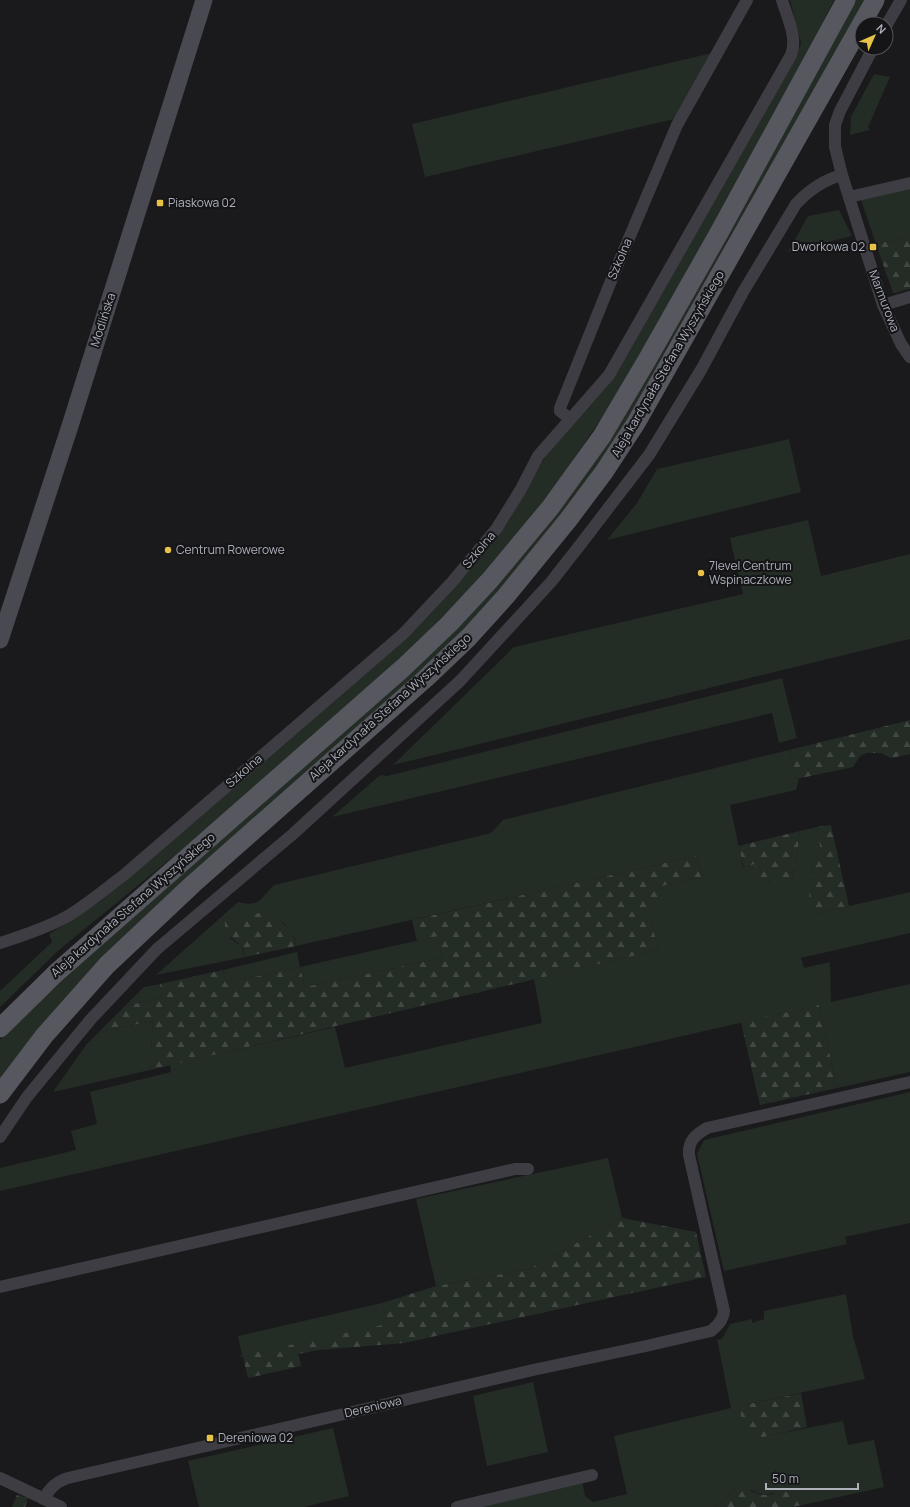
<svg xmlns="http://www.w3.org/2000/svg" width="910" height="1507" viewBox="0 0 910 1507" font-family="Manrope,sans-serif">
  <defs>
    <pattern id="forest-firs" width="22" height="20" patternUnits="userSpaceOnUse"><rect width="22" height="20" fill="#242c26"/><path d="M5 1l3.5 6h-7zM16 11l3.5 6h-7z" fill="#414844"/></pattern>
  </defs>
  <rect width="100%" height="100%" fill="#1a1a1c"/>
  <g fill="#242c26">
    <path d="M 790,0 L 834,0 L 810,48 L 709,232 L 624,385 L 558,482 L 524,527 L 473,585 L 413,648 L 191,842 L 59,950 L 0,1007 L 0,991 L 52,942 L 49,934 L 101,901 L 292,737 L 464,577 L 507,524 L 534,474 L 550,450 L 614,376 L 796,57 L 801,43 Z"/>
    <path d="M 855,0 L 864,0 L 723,258 L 622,431 L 584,486 L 486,606 L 454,639 L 0,1080 L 0,1040 L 16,1022 L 75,966 L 391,691 L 449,634 L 517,560 Z"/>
    <path d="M 712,53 L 674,119 L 425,177 L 412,124 Z"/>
    <path d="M 874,74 L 890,77 L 868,127 L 870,130 L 850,135 L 851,117 Z"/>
    <path d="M 910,188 L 910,236 L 876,244 L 861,200 Z"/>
    <path d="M 839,210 L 852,236 L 788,252 L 808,216 Z"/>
    <path d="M 789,439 L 801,492 L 607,540 L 637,503 L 657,469 Z"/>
    <path d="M 808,520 L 821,576 L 910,554 L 910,639 L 393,765 L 514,647 L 743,594 L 730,538 Z"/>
    <path d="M 782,678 L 797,738 L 779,743 L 772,713 L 332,817 L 380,775 L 387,776 Z"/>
    <path d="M 789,750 L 796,779 L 799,779 L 796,790 L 730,805 L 743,867 L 755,864 L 792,878 L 797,855 L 800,831 L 817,827 L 820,847 L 811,874 L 814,914 L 910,892 L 910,933 L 801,958 L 804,968 L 830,962 L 831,1002 L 910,984 L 910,1072 L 837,1088 L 819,1005 L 0,1191 L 0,1168 L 76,1150 L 71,1131 L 97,1124 L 90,1092 L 171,1072 L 170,1065 L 335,1027 L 345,1068 L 542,1023 L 534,979 L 658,950 L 649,911 L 657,887 L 701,877 L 696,856 L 296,946 L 295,939 L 286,925 L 277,918 L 272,911 L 230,938 L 241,946 L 245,957 L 156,975 L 238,902 C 261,908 260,898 274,885 L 487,834 L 492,832 L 503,820 Z"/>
    <path d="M 438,936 L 442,958 L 305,987 L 300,967 L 226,983 L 223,970 L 297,952 L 300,967 Z"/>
    <path d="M 160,984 L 162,998 L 125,1006 L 144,987 Z"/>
    <path d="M 153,1021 L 150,1070 L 53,1092 L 86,1045 L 99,1032 Z"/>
    <path d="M 910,1092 L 910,1223 L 845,1237 L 847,1244 L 724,1271 L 697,1154 L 704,1140 Z"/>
    <path d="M 608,1158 L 622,1218 L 529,1269 L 436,1286 L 416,1199 Z"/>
    <path d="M 846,1294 L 853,1336 L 865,1379 L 739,1406 L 747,1440 L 843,1421 L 848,1445 L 874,1440 L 884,1487 L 803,1505 L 797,1495 L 772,1493 L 765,1495 L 757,1493 L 752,1490 L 736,1490 L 714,1507 L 471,1507 L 582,1481 L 585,1496 L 593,1502 L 627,1494 L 614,1436 L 731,1408 L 717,1340 L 722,1339 L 730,1324 L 752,1319 L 752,1323 L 764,1319 L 764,1311 Z"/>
    <path d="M 382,1303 L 387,1324 L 328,1347 L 298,1354 L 301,1366 L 239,1356 L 242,1355 L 238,1336 Z"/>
    <path d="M 533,1382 L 548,1452 L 487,1466 L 473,1396 Z"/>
    <path d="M 333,1428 L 349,1496 L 304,1507 L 199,1507 L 188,1461 Z"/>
  </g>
  <g fill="url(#forest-firs)">
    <path d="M 910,236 L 910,289 L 893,293 L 876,244 Z"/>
    <path d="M 910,720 L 910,754 L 891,758 L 881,753 L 867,753 L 860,756 L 853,767 L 796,779 L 789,750 Z"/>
    <path d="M 831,825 L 849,906 L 814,914 L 808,889 L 811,874 L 820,847 L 817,827 Z"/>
    <path d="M 800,831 L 797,855 L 792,878 L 759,886 L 755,864 L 744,867 L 738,846 Z"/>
    <path d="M 696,856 L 701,877 L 657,887 L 661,907 L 649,911 L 658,950 L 150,1070 L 153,1021 L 99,1032 L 125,1006 L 162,998 L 160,984 L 223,970 L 226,983 L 300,967 L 305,987 L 442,958 L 438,936 L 417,941 L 412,920 Z"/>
    <path d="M 272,910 C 281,926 293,925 296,946 L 245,957 C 244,952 243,948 240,945 C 231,935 224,937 225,921 Z"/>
    <path d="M 819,1005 L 837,1088 L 760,1105 L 741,1022 Z"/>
    <path d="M 622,1218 L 696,1232 L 706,1277 L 404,1343 L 318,1350 L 298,1354 L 301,1366 L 248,1378 L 243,1357 L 251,1355 L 239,1356 L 387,1324 L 382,1303 L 436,1286 L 529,1269 Z"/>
    <path d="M 801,1393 L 807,1427 L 746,1441 L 739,1406 Z"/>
    <path d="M 743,1488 C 751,1489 756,1495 764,1495 C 771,1495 782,1491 790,1491 L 797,1495 L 803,1505 L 792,1507 L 714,1507 L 736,1490 Z"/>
    <path d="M 17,1495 L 28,1498 L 25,1507 L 12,1507 Z"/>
  </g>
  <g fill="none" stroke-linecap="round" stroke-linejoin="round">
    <g stroke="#3d3d43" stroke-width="12">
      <path d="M 886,26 L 901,0"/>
      <path d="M 873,48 L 840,111 L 835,125 L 835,147 L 842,175 L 883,305 L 901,344 L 910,357"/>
      <path d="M 849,197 L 910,183"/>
      <path d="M 883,305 L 910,297"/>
      <path d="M 570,419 L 560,411 L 560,408 L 613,276 L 677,125 L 747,0"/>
      <path d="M 0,943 C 22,936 46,928 66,917 C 87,905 105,889 124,875 L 403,634 L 452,582 L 497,528 L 521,489 L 538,456 L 609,375 L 791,55 C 798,38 787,17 782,0"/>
      <path d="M 0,1137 L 27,1097 L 91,1019 L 157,949 L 293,834 L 460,681 L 551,582 L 580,545 L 649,455 L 701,370 L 743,292 L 796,204 C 809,190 823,180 842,175"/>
      <path d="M 0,1287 L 515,1169 L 528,1169"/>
      <path d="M 0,1478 L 61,1507"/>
      <path d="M 43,1499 C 51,1488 55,1482 68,1478 L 533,1370 L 646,1346 L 711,1331 C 718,1325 723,1320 724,1311 L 689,1155 C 688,1141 695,1135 707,1128 L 910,1082"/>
      <path d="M 457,1507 L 592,1475"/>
    </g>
    <path stroke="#494a51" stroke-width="17" d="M 0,640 L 70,426 L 204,0"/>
    <g stroke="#57585f" stroke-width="19">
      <path d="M 0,1028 L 56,973 L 403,668 L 449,624 L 490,580 L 550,508 L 602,436 L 647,360 L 720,231 L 846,0"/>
      <path d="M 0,1094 L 44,1036 L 107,965 L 193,884 L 426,678 L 469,637 L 506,596 L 568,520 L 604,472 L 636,423 L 875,0"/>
    </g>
  </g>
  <g fill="#e7c247" stroke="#151517" stroke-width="1.5">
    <rect x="156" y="199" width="8" height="8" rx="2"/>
    <rect x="869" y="243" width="8" height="8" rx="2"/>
    <circle cx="168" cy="550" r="4"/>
    <circle cx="701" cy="573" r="4"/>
    <rect x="206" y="1434" width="8" height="8" rx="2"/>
  </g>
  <g text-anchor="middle" stroke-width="4" stroke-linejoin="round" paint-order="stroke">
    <g font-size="12" fill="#adb0bb" stroke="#151517" text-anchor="start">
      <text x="168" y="207">Piaskowa 02</text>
      <text x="865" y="251" text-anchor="end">Dworkowa 02</text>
      <text x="176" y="554">Centrum Rowerowe</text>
      <text x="709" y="570">7level Centrum<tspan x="709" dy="14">Wspinaczkowe</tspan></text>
      <text x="218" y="1442">Dereniowa 02</text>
    </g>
    <g font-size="12" fill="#adb0bb" stroke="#151517">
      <text transform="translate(620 259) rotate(-67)" y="4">Szkolna</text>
      <text transform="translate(884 301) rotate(69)" y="4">Marmurowa</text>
      <text transform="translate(103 320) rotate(-72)" y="4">Modlińska</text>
      <text transform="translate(668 364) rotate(-60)" y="4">Aleja kardynała Stefana Wyszyńskiego</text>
      <text transform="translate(479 550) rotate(-50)" y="4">Szkolna</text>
      <text transform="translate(390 707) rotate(-42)" y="4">Aleja kardynała Stefana Wyszyńskiego</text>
      <text transform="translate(244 771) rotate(-41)" y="4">Szkolna</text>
      <text transform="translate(133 905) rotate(-41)" y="4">Aleja kardynała Stefana Wyszyńskiego</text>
      <text transform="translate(373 1407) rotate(-13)" y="4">Dereniowa</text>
    </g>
  </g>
  <g transform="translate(874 36) rotate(45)"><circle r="19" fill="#151517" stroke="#525359"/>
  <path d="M0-3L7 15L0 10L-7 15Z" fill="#e7c247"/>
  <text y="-6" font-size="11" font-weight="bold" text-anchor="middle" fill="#adb0bb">N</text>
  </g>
  <path d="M766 1483v6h92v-6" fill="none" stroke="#adb0bb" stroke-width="2"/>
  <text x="772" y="1483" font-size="12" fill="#adb0bb" stroke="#151517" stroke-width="3" paint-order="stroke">50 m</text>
</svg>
